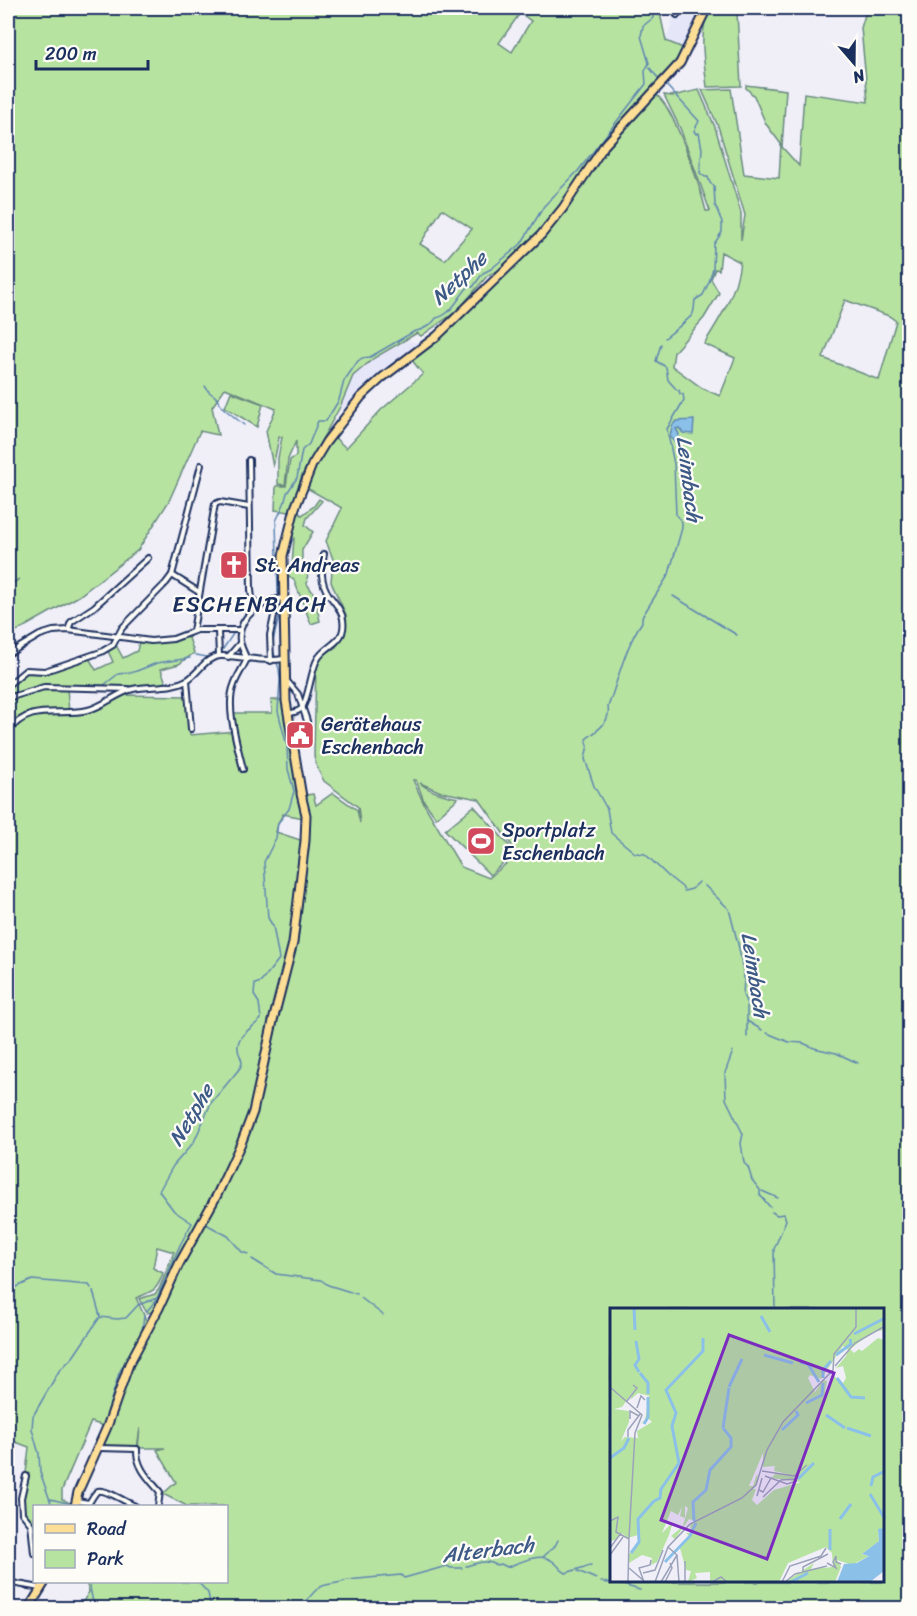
<svg xmlns="http://www.w3.org/2000/svg" width="917" height="1616" viewBox="0 0 917 1616" font-family="Sriracha,sans-serif">
  <rect width="100%" height="100%" fill="#f0eff8"/>
  <filter id="ink" filterUnits="userSpaceOnUse"><feTurbulence type="fractalNoise" baseFrequency=".0167" numOctaves="2"/><feDisplacementMap in="SourceGraphic" scale="12" xChannelSelector="R" yChannelSelector="G"/><feConvolveMatrix kernelMatrix="1 2 1 2 8 2 1 2 1" color-interpolation-filters="sRGB"/></filter>
  <g filter="url(#ink)">
    <g fill="#e6e6f9">
      <path d="M 676,8 L 703,8 L 683,48 L 666,41 Z"/>
      <path d="M 430,338 L 347,411 L 340,407 L 353,376 L 374,358 L 408,341 L 416,342 Z"/>
    </g>
    <g fill="#b7e3a1" stroke="#698980" stroke-width="1.5" fill-rule="evenodd">
      <path d="M 8,8 L 656,8 L 660,13 L 666,41 L 683,48 L 678,59 L 627,117 L 564,202 L 526,248 L 504,268 L 488,275 L 457,311 L 421,336 L 417,333 L 374,358 L 353,376 L 340,407 L 302,475 L 290,512 L 275,510 L 276,486 L 286,486 L 290,460 L 296,456 L 296,441 L 288,459 L 285,485 L 278,484 L 278,458 L 282,437 L 279,437 L 273,467 L 266,431 L 276,409 L 225,388 L 212,407 L 218,435 L 200,431 L 169,501 L 138,550 L 79,596 L 8,636 L 8,588 L 19,579 L 8,586 ZM 520,13 L 531,21 L 512,52 L 499,43 ZM 442,209 L 472,229 L 445,260 L 420,244 Z"/>
      <path d="M 710,8 L 752,8 L 750,13 L 737,12 L 741,86 L 707,87 C 704,60 698,32 710,8 Z"/>
      <path d="M 867,8 L 905,8 L 905,17 L 906,8 L 909,8 L 910,120 L 907,147 L 910,148 L 909,1608 L 79,1608 L 89,1592 L 86,1582 L 226,1582 L 226,1506 L 185,1506 L 185,1505 L 163,1494 L 176,1482 L 157,1450 L 165,1448 L 138,1448 L 140,1428 L 137,1448 L 102,1446 L 134,1358 L 156,1322 L 258,1102 L 271,1039 L 248,1120 L 155,1311 L 147,1313 L 139,1299 L 155,1294 L 159,1289 L 174,1252 L 157,1247 L 153,1268 L 163,1273 C 157,1291 153,1291 136,1298 L 148,1324 L 125,1365 L 104,1426 L 91,1422 L 62,1490 L 62,1499 L 72,1504 L 71,1506 L 34,1506 L 34,1538 L 33,1523 L 24,1513 L 23,1499 L 29,1447 L 13,1441 L 8,1454 L 8,699 L 46,688 L 67,688 L 69,713 L 86,712 L 123,695 L 186,696 L 190,735 L 236,731 L 233,713 L 272,713 L 271,700 L 283,700 L 304,818 L 283,814 L 278,823 L 276,832 L 309,843 L 309,815 L 306,795 L 313,794 L 316,805 L 333,793 L 357,810 L 360,823 L 358,807 L 324,781 L 317,768 L 314,756 L 316,664 L 319,658 L 336,647 L 345,635 L 346,615 L 331,582 L 333,559 L 326,541 L 342,508 L 305,487 L 328,442 L 333,436 L 346,448 L 381,410 L 423,374 L 411,359 L 444,332 L 534,247 L 581,187 L 620,131 L 655,94 C 674,105 700,187 706,211 L 710,211 L 680,128 L 664,95 L 672,96 L 699,90 L 715,127 L 741,213 L 741,240 L 745,215 L 718,126 L 702,90 L 731,89 L 744,174 L 779,178 L 781,144 L 766,124 L 754,96 L 746,88 L 746,85 L 786,90 L 782,147 L 799,166 L 804,93 L 868,102 L 861,28 ZM 721,252 L 740,262 C 736,294 721,317 704,344 L 735,358 L 720,396 L 702,388 L 672,366 L 674,352 L 704,318 L 719,293 L 711,279 L 715,269 L 719,270 ZM 845,300 L 889,316 L 896,321 L 879,380 L 823,358 ZM 413,780 L 416,780 L 424,801 L 436,818 L 458,798 C 445,795 430,792 420,783 L 441,792 L 479,799 L 518,854 L 489,878 L 461,867 L 424,804 ZM 611,1310 L 882,1310 L 882,1582 L 611,1582 Z"/>
      <path d="M 231,392 L 263,404 L 257,427 L 225,407 Z"/>
      <path d="M 319,499 L 322,501 L 307,518 L 305,525 L 313,532 L 302,550 L 302,562 L 308,567 L 307,584 L 314,594 L 320,621 L 311,624 L 294,580 L 284,574 L 286,567 L 292,566 L 294,538 L 290,534 L 297,512 L 302,515 L 314,506 Z"/>
      <path d="M 188,635 L 194,653 L 179,664 L 161,669 L 166,683 L 131,687 L 44,686 L 8,697 L 8,686 L 26,671 L 46,673 L 89,658 L 96,670 L 113,662 L 108,651 L 116,645 L 123,658 L 137,651 L 139,642 L 151,643 Z"/>
      <path d="M 474,806 L 515,852 L 490,875 L 445,830 Z"/>
    </g>
    <path fill="#8bc0e8" stroke="#5e86b1" stroke-width="1.5" d="M 694,420 L 693,434 L 683,433 L 679,428 L 676,429 L 679,434 L 677,445 L 670,437 L 672,426 L 676,421 Z"/>
    <g fill="none" stroke-linecap="round" stroke-linejoin="round">
      <g stroke="#5e86b1" stroke-width="1.5">
        <path d="M 649,67 L 658,78"/>
        <path d="M 665,338 C 670,334 689,319 692,315 C 695,311 694,305 695,300 L 703,295 L 709,282 L 713,269 L 714,244 L 722,232 L 722,222 L 715,205 L 714,186 L 710,183 L 708,177 L 705,177 L 700,173 L 702,149 L 699,133 L 696,134 L 694,131 L 699,121 L 666,85"/>
        <path d="M 661,344 L 656,361 L 666,367 L 668,380 L 677,390 L 679,390 L 680,394 L 683,394 L 684,400 L 667,429 L 674,464 L 676,515 L 682,522 L 682,528 L 669,574 L 642,617 L 642,622 C 625,647 619,677 608,707 C 611,723 596,731 586,739 L 588,745 L 585,759 L 594,786 L 607,809 L 611,833 L 635,853 L 645,854 L 668,876 L 682,887 L 684,891 L 692,889 L 699,882"/>
        <path d="M 205,386 L 209,392 L 215,396 L 222,407 L 244,425"/>
        <path d="M 278,594 L 276,521 L 284,504 L 287,493 L 297,478 L 302,450 L 309,444 L 318,421 L 326,421 L 339,400 L 344,381 L 358,361 L 362,358 L 370,357 L 415,331 C 421,331 433,324 436,318 C 452,315 458,297 469,286 L 473,287 L 483,273 L 491,269 L 521,244 L 544,206 L 578,171 L 646,84 L 645,71 L 649,63 L 641,36 L 643,26 L 653,18 L 652,8"/>
        <path d="M 673,596 L 737,635"/>
        <path d="M 221,652 L 233,634"/>
        <path d="M 196,655 L 207,657"/>
        <path d="M 66,686 L 104,685 L 118,674 L 134,672 L 157,663 L 190,658"/>
        <path d="M 704,885 L 729,909 L 739,948 L 744,979 L 743,995 L 747,1004 L 747,1037"/>
        <path d="M 747,1021 L 762,1030"/>
        <path d="M 767,1033 L 789,1042 L 803,1043 L 814,1048 L 836,1053 L 858,1063"/>
        <path d="M 733,1051 L 725,1073 L 726,1099 L 743,1134 L 741,1143 L 744,1163 L 748,1167 L 752,1180 L 760,1190 L 760,1195 L 770,1207"/>
        <path d="M 762,1191 L 778,1198"/>
        <path d="M 772,1212 L 777,1215 L 784,1214 L 786,1220 L 774,1249 L 775,1310"/>
        <path d="M 204,1223 L 228,1236 L 242,1252 L 248,1254"/>
        <path d="M 252,1259 L 276,1274 L 321,1280 L 328,1285 L 357,1294"/>
        <path d="M 8,1291 L 32,1280 L 89,1285 L 91,1288"/>
        <path d="M 93,1291 L 100,1316"/>
        <path d="M 361,1298 L 383,1315"/>
        <path d="M 147,1311 L 156,1300"/>
        <path d="M 102,1431 L 119,1373 L 142,1331 L 144,1316"/>
        <path d="M 92,1453 L 94,1445"/>
        <path d="M 51,1499 L 70,1504"/>
        <path d="M 91,1504 L 99,1506"/>
        <path d="M 52,1506 L 40,1472 L 39,1454 L 32,1429 L 33,1416 L 59,1371 L 73,1357 L 100,1317 L 117,1319 L 126,1318 L 138,1305 L 157,1298 L 180,1245 L 192,1223 L 174,1211 L 159,1191 L 173,1166 L 194,1142 L 211,1103 L 240,1068 L 242,1063 C 242,1058 238,1054 238,1049 C 236,1035 253,1028 261,1019 L 259,1003 L 254,995 L 255,984 L 261,982 L 279,959 L 273,926 L 268,918 L 264,862 L 276,838 L 278,823 L 289,809 L 294,791 L 288,769 L 287,746 L 278,711 L 280,680 L 279,669 L 273,650 L 273,641 L 279,617 L 278,604"/>
        <path d="M 543,1557 L 555,1546 L 558,1540"/>
        <path d="M 466,1566 C 477,1563 487,1559 496,1565 L 501,1564 L 507,1567 C 522,1562 542,1550 555,1563 C 560,1567 560,1570 566,1573 L 591,1565"/>
        <path d="M 578,1571 L 596,1579"/>
        <path d="M 347,1580 L 401,1575 L 404,1578 L 447,1566 L 451,1568 L 462,1568"/>
        <path d="M 89,1582 L 94,1608"/>
        <path d="M 198,1582 L 208,1593 L 210,1603 L 218,1608"/>
        <path d="M 601,1582 L 623,1585 L 640,1590"/>
        <path d="M 288,1608 L 292,1607 L 298,1608"/>
        <path d="M 301,1608 C 308,1600 315,1587 326,1585 C 334,1583 337,1584 345,1581"/>
      </g>
      <g stroke="#1b2f5e" stroke-width="8">
        <g id="minor">
          <path d="M 677,15 L 680,8"/>
          <path d="M 249,460 L 251,590 L 252,598 L 258,606"/>
          <path d="M 172,575 L 199,592"/>
          <path d="M 68,630 L 71,622 L 94,607 L 148,558"/>
          <path d="M 193,631 L 215,504 L 220,502 L 249,507"/>
          <path d="M 218,631 L 219,656"/>
          <path d="M 8,654 L 40,635 L 53,631 L 68,630 L 151,641 L 173,639 L 197,630 L 240,630"/>
          <path d="M 228,657 L 240,643"/>
          <path d="M 247,659 C 244,653 241,647 240,641 C 237,616 262,602 282,598"/>
          <path d="M 271,661 L 270,635 L 274,616 L 273,600"/>
          <path d="M 187,680 L 191,729"/>
          <path d="M 286,680 L 298,694 L 307,721"/>
          <path d="M 8,685 L 26,670 L 45,671 L 101,652 L 113,645 L 122,628 L 166,583 L 172,575 L 201,465"/>
          <path d="M 8,698 L 44,687 L 128,689"/>
          <path d="M 288,713 C 293,713 297,712 301,709 C 308,702 311,670 317,660 C 325,644 347,644 343,619 C 342,610 334,602 329,595 C 320,582 321,569 324,554"/>
          <path d="M 8,732 C 30,702 58,717 88,710 C 104,706 117,693 133,689 C 151,685 170,689 187,680 C 198,674 205,657 220,656 C 241,655 261,663 283,659"/>
          <path d="M 243,769 C 238,747 225,707 234,685 C 237,676 243,668 247,659"/>
          <path d="M 99,1448 L 137,1449 C 136,1467 149,1479 160,1492 L 158,1506"/>
          <path d="M 26,1476 L 21,1498 L 22,1513 L 31,1524 L 34,1553"/>
          <path d="M 77,1501 L 89,1503 C 92,1499 94,1493 98,1491 C 106,1489 127,1503 135,1506"/>
          <path d="M 8,1599 L 12,1583 L 40,1588"/>
          <path d="M 8,1605 L 13,1608"/>
        </g>
      </g>
      <g stroke="#1b2f5e" stroke-width="11">
        <g id="primary">
          <path d="M 302,797 L 286,701 L 283,556 L 295,508 L 312,465 L 326,442 L 361,397 L 383,377 L 437,336 L 541,235 L 563,208 L 604,146 L 680,63 L 707,8"/>
          <path d="M 75,1506 L 78,1492 L 107,1427 L 129,1364 L 159,1308 L 179,1264 L 217,1195 L 242,1141 L 253,1112 L 273,1021 L 293,943 L 305,841 L 306,815 L 301,794"/>
          <path d="M 29,1608 L 45,1582"/>
        </g>
      </g>
      <use href="#minor" stroke="#fdfcf7" stroke-width="4"/>
      <use href="#primary" stroke="#fdde96" stroke-width="7"/>
    </g>
  </g>
  <defs>
    <g id="church-square" transform="scale(1.5)"><rect x="-9" y="-9" width="18" height="18" rx="4" fill="#d1495b" stroke="#fdfcf7"/><path d="M-1.2-6h2.4v3.5h3.3v2.4h-3.3V6h-2.4V-.1h-3.3v-2.4h3.3Z" fill="#fff"/></g>
    <g id="civic-square" transform="scale(1.5)"><rect x="-9" y="-9" width="18" height="18" rx="4" fill="#d1495b" stroke="#fdfcf7"/><path d="M-.6-6.5H3V-4.5H.6V-3L4-1V1h2V6H-6V1h2V-1L-.6-3ZM-1.2 2.5V6h2.4V2.5Z" fill="#fff"/></g>
    <g id="stadium-square" transform="scale(1.5)"><rect x="-9" y="-9" width="18" height="18" rx="4" fill="#d1495b" stroke="#fdfcf7"/><path d="M0-5a6.5 5 0 1 0 0 10a6.5 5 0 1 0 0-10ZM-3.5-1.8h7v3.6h-7Z" fill="#fff"/></g>
  </defs>
  <g fill-rule="evenodd">
    <use href="#church-square" x="234" y="565"/>
    <use href="#civic-square" x="300" y="735"/>
    <use href="#stadium-square" x="481" y="841"/>
  </g>
  <g text-anchor="middle" stroke-width="4.5" stroke-linejoin="round" paint-order="stroke">
    <g font-size="20" fill="#1b2f5e" stroke="#fdfcf7" text-anchor="start">
      <text x="255" y="572">St. Andreas</text>
      <text x="321" y="731">Gerätehaus<tspan x="321" dy="23">Eschenbach</tspan></text>
      <text x="502" y="837">Sportplatz<tspan x="502" dy="23">Eschenbach</tspan></text>
    </g>
    <g font-size="21" font-style="italic" fill="#3d5a87" stroke="#fdfcf7">
      <text transform="translate(459 278) rotate(-43)" y="7">Netphe</text>
      <text transform="translate(689 479) rotate(83)" y="7">Leimbach</text>
      <text transform="translate(755 975) rotate(81)" y="7">Leimbach</text>
      <text transform="translate(191 1115) rotate(-59)" y="7">Netphe</text>
      <text transform="translate(488 1550) rotate(-7)" y="7">Alterbach</text>
    </g>
    <g font-size="22" letter-spacing="1.5" fill="#1b2f5e" stroke="#fdfcf7">
      <text x="250" y="612">ESCHENBACH</text>
    </g>
  </g>
  <g transform="translate(610 1308)">
    <rect width="274" height="274" fill="#f0eff8"/>
    <path d="M 0,0 L 274,0 L 274,22 L 263,24 L 240,41 L 244,45 L 249,41 L 252,43 L 268,30 L 274,32 L 274,223 L 268,221 L 269,233 L 252,246 L 259,248 L 242,257 L 227,252 L 231,259 L 225,274 L 175,274 L 204,255 L 201,261 L 223,259 L 222,245 L 216,239 L 178,255 L 169,274 L 107,274 L 105,271 L 100,274 L 100,264 L 85,265 L 87,270 L 78,274 L 81,263 L 76,262 L 70,240 L 80,229 L 76,225 L 81,225 L 80,217 L 85,213 L 79,211 L 65,231 L 61,228 L 73,218 L 78,200 L 75,198 L 75,210 L 70,208 L 72,199 L 68,207 L 61,203 L 52,225 L 63,214 L 59,227 L 47,254 L 41,257 L 42,250 L 32,247 L 19,255 L 19,246 L 28,237 L 28,227 L 18,230 L 11,225 L 6,232 L 0,233 L 0,213 L 5,210 L 0,212 ZM 233,38 L 238,42 L 236,48 L 226,60 L 233,58 L 236,70 L 233,75 L 224,68 L 215,85 L 217,73 L 213,72 L 205,84 L 198,70 L 200,67 L 211,71 ZM 25,81 L 20,92 L 28,85 L 39,88 L 35,112 L 30,116 L 39,111 L 42,114 L 27,123 L 28,130 L 15,129 L 11,133 L 19,114 L 19,103 L 4,101 L 12,99 ZM 153,145 L 153,159 L 165,158 L 164,163 L 178,166 L 166,165 L 161,170 L 191,174 L 164,182 L 147,197 L 142,192 L 146,181 L 141,181 L 144,180 L 148,173 L 147,166 L 143,178 L 139,178 Z" fill="#b7e3a1" fill-rule="evenodd"/>
    <path d="M 274,220 L 274,263 L 260,274 L 227,274 L 234,256 L 247,255 L 259,248 L 252,246 L 269,233 L 268,221 Z" fill="#8bc0e8"/>
    <path fill="none" stroke="#8bc0e8" stroke-width="3" d="M 24,0 L 25,22M 151,8 L 160,24M 244,26 L 275,10M 26,33 L 29,51 L 25,57 L 29,64M 154,47 L 183,55M 226,47 L 241,36 L 240,31M 190,54 L 198,56 L 209,74M 30,65 L 38,75 L 38,86M 213,70 L 213,62 L 221,53M 227,70 L 241,89 L 255,90M 119,79 L 132,51M 196,95 L 212,87 L 213,75M 216,107 L 235,120M 34,116 L 38,109 L 38,89M 113,120 L 119,80M 237,120 L 261,128M 172,122 L 188,107 L 186,103M 0,150 L 14,140 L 19,130M 188,171 L 204,155M 261,178 L 263,169 L 275,163M 260,186 L 275,211M 44,193 L 50,190 L 51,181 L 69,155 L 62,118 L 66,105 L 56,82 L 93,43 L 93,30M 230,211 L 241,196M 84,213 L 83,194 L 96,182 L 100,162 L 121,139 L 121,130 L 113,120M 220,242 L 220,221M 21,245 L 29,234 L 28,211 L 44,193M 55,254 L 80,228 L 86,215M 181,274 L 198,265"/>
    <path fill="none" stroke="#9ba2ba" stroke-width="1.5" d="M 225,58 L 245,35 L 275,18M 0,79 L 32,107 L 25,125 L 19,230M 17,93 L 27,80 L 23,77M 27,100 L 31,88 L 35,92M 20,111 L 20,103 L 29,108M 18,129 L 18,122 L 31,105M 152,163 L 184,168 L 197,157M 155,168 L 177,176 L 187,173M 149,182 L 153,184 L 161,170M 147,188 L 152,170M 153,189 L 171,172 L 187,171M 0,213 L 8,209 L 6,224 L 19,231 L 18,274M 58,239 L 67,247 L 69,274M 0,240 L 11,225M 0,247 L 13,229M 75,253 L 75,274M 217,255 L 226,260 L 223,254 L 226,248 L 226,254 L 231,256M 19,260 L 34,273M 193,264 L 193,259 L 218,246M 33,265 L 45,262 L 53,242M 34,274 L 29,260 L 40,257 L 41,252M 45,274 L 58,239 L 80,216 L 132,190 L 146,177 L 157,142 L 173,114 L 223,62 L 224,46 L 246,19 L 246,0M 51,274 L 67,247M 55,274 L 62,260 L 60,255M 102,274 L 111,269 L 117,274M 172,274 L 180,258 L 211,248 L 216,240M 175,274 L 185,266 L 217,258"/>
    <path fill="#7b2cbf" fill-opacity="0.15" stroke="#7b2cbf" stroke-width="3" d="M 119,27 L 224,65 L 157,251 L 51,212 Z"/>
    <rect width="274" height="274" fill="none" stroke="#1b2f5e" stroke-width="3"/>
  </g>
  <rect width="917" height="1616" fill="none" stroke="#fdfcf7" stroke-width="30"/>
  <rect x="15" y="15" width="887" height="1586" fill="none" stroke="#1b2f5e" stroke-width="2" filter="url(#ink)"/>
  <rect x="33" y="1505" width="195" height="78" fill="#fdfcf7" stroke="#a3aaba" stroke-width="1.5"/>
  <rect x="45" y="1524" width="30" height="9" fill="#fdde96" stroke="#a3aaba" stroke-width="1.5"/>
  <text x="87" y="1535" font-size="18" fill="#1b2f5e">Road</text>
  <rect x="45" y="1550" width="30" height="18" fill="#b7e3a1" stroke="#a3aaba" stroke-width="1.5"/>
  <text x="87" y="1565" font-size="18" fill="#1b2f5e">Park</text>
  <g transform="translate(854 63) rotate(160)" stroke="#fdfcf7" stroke-width="4.5" paint-order="stroke">
  <path d="M0-4.5L10 22L0 15L-10 22Z" fill="#1b2f5e"/>
  <text y="-9" font-size="16" font-weight="bold" text-anchor="middle" fill="#1b2f5e">N</text>
  </g>
  <path d="M36 60v9h112v-9" fill="none" stroke="#1b2f5e" stroke-width="3"/>
  <text x="45" y="60" font-size="18" fill="#1b2f5e" stroke="#fdfcf7" stroke-width="4.5" paint-order="stroke">200 m</text>
</svg>
